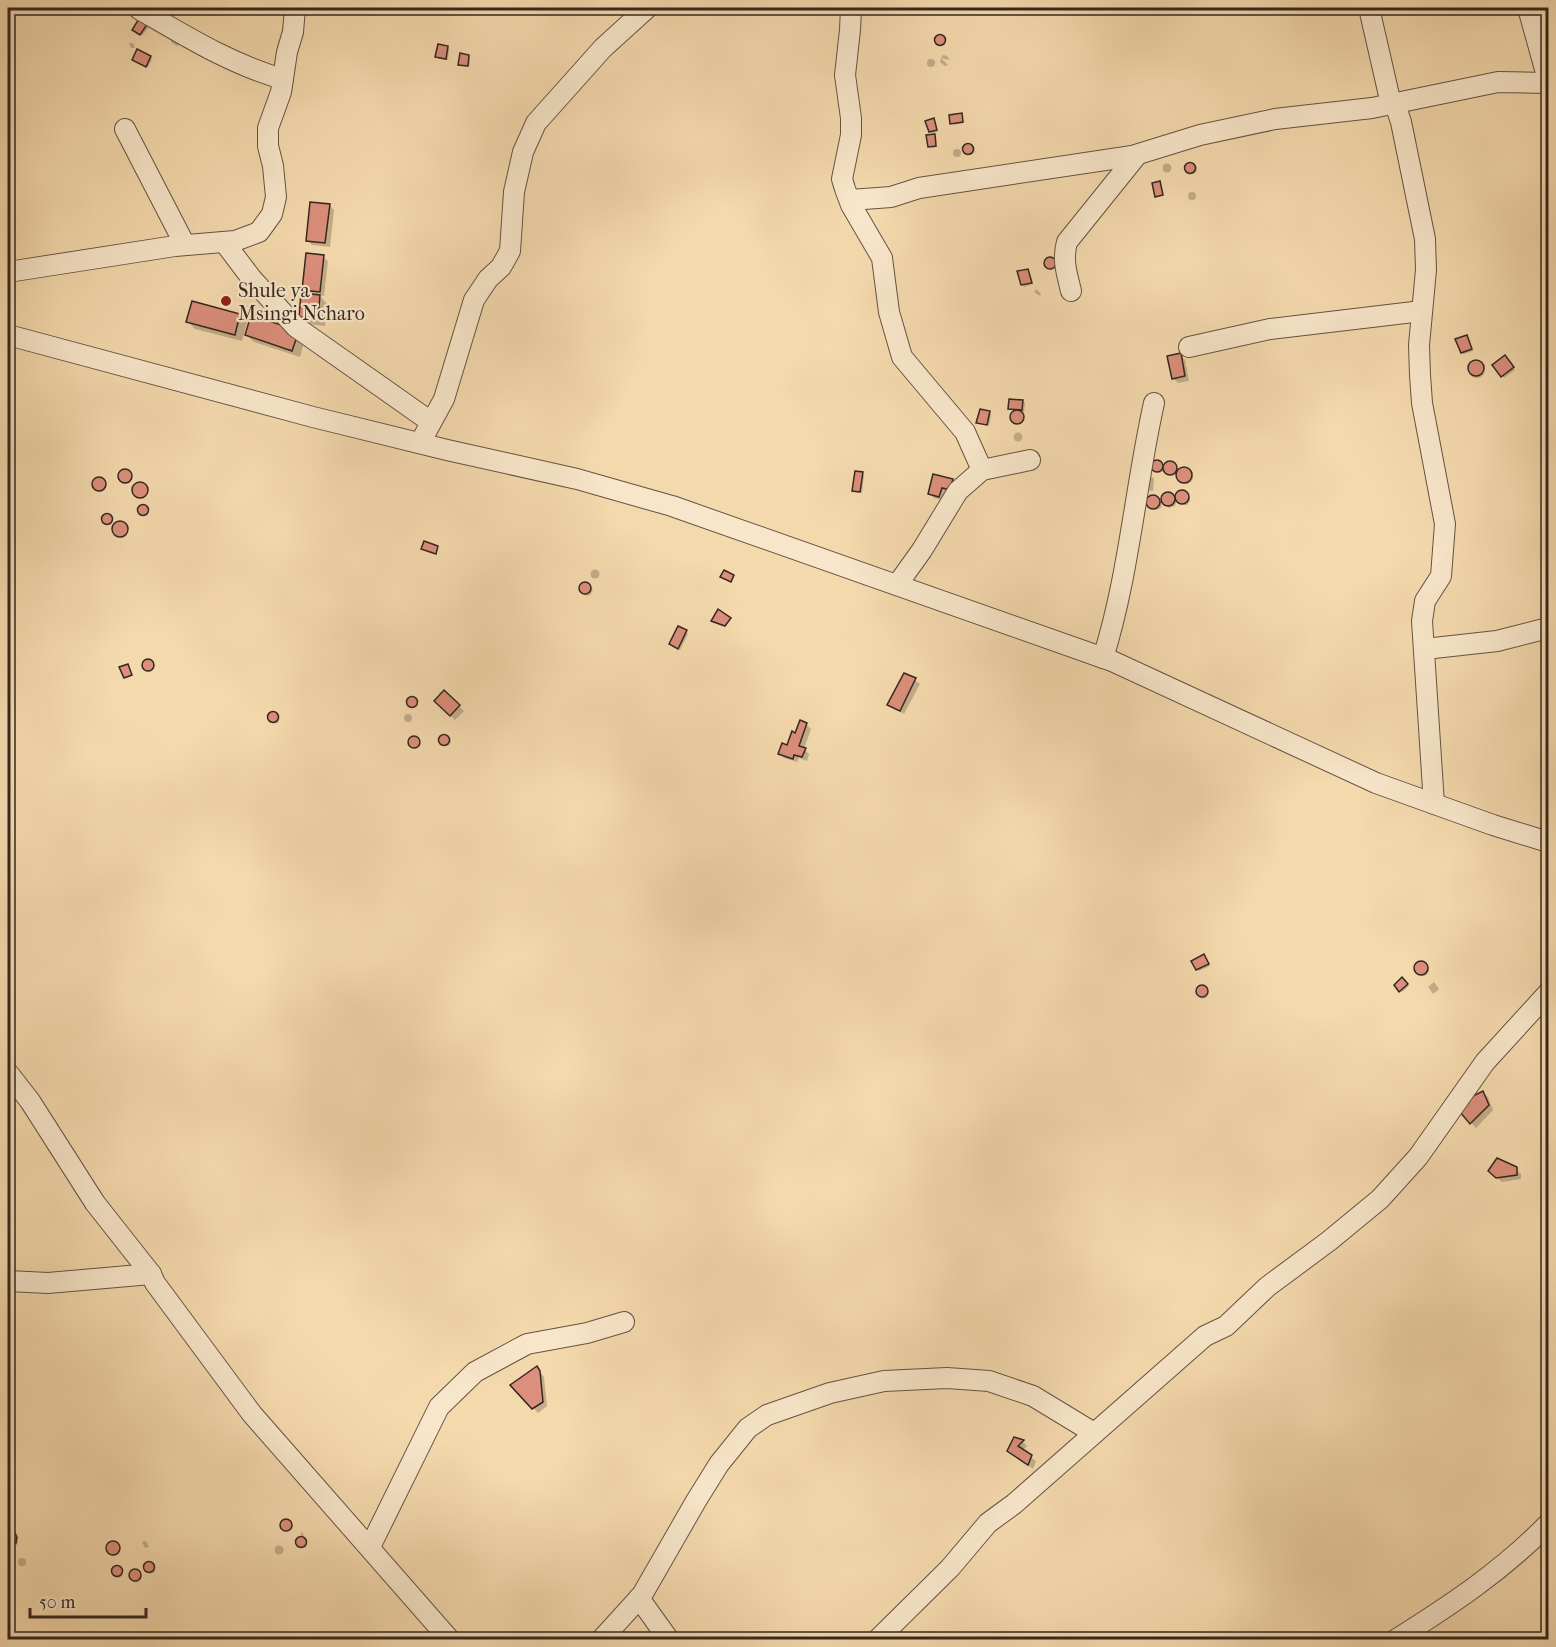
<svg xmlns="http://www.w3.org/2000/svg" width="1556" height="1647" viewBox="0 0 1556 1647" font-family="'IM FELL French Canon',serif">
  <rect width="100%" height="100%" fill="#f4d9ad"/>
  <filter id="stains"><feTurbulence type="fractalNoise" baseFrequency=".00333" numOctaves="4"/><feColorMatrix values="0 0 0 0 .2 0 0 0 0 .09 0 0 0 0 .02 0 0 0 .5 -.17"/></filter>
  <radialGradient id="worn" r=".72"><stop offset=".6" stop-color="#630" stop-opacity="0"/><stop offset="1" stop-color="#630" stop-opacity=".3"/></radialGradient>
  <g fill="#0003">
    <path d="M 140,20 L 149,26 L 143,35 L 136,31 Z"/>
    <circle cx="941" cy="41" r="5"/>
    <path d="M 172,36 L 181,43 L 179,45 L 177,46 L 171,42 Z"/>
    <path d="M 129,43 L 133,43 L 135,48 L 131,48 Z"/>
    <path d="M 447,47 L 449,49 L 448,60 L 439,59 L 437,57 Z"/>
    <path d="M 138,51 L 152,59 L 148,67 L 136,61 Z"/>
    <path d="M 943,55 L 947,56 L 950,60 L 941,58 Z"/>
    <path d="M 468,56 L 470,58 L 469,67 L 462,66 L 460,64 Z"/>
    <path d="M 941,58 L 948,65 L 945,66 L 940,62 Z"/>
    <circle cx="931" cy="63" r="4"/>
    <path d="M 962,115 L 964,123 L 954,125 L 952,123 Z"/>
    <path d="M 933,120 L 938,132 L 933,133 L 936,137 L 937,147 L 931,148 L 929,146 L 934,135 L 931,132 Z"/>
    <circle cx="970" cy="150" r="5"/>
    <circle cx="957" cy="153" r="4"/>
    <circle cx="1167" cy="168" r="4.5"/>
    <circle cx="1192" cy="169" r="5"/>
    <circle cx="1192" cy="196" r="4"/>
    <path d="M 329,205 L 334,210 L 330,247 L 312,245 L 308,241 Z"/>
    <path d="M 323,257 L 328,261 L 324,296 L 319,295 L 327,304 L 325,326 L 308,324 L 300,316 L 309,295 L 304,290 Z"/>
    <circle cx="1051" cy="264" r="5.5"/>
    <path d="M 1027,270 L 1033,284 L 1024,287 L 1022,285 Z"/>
    <path d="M 1036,289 L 1041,294 L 1040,296 L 1034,292 Z"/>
    <path d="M 240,315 L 247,322 L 242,341 L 195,329 L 188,322 Z"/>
    <path d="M 247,335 L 305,339 L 300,357 L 254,342 Z"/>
    <path d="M 1468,339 L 1473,351 L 1464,354 L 1462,353 Z"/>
    <path d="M 1180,355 L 1185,360 L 1189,381 L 1178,383 L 1173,378 Z"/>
    <path d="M 1507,359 L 1515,370 L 1504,378 L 1494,366 Z"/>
    <circle cx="1477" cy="370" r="8"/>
    <path d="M 1023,401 L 1025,403 L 1024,412 L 1017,411 L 1024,417 L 1024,421 L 1021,424 L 1017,424 L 1012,417 L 1016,411 L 1009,408 Z"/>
    <path d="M 990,413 L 991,415 L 989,426 L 978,422 Z"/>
    <circle cx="1018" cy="437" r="4.5"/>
    <path d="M 1155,461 L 1162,464 L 1165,470 L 1162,472 L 1159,473 L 1151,467 Z"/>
    <circle cx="1172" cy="469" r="6"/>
    <circle cx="1186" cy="477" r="7"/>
    <circle cx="126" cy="478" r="6"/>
    <path d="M 862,473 L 864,475 L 862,493 L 856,492 L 854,491 Z"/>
    <path d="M 1140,475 L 1154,478 L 1153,491 L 1141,490 Z"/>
    <circle cx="100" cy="486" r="6"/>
    <path d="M 952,480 L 957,485 L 944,501 L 934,498 L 930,494 Z"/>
    <circle cx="141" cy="491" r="7"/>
    <path d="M 1183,491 L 1190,498 L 1190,501 L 1187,505 L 1183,505 L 1177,500 L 1175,506 L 1169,508 L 1162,501 L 1161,508 L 1156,510 L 1150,507 L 1148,502 L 1152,497 L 1156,497 L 1161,502 L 1166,494 L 1175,498 L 1178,493 Z"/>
    <circle cx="144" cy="511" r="5"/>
    <circle cx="108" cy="520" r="5"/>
    <circle cx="121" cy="531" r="7"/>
    <circle cx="595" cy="574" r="4.5"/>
    <circle cx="587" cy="590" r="5.5"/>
    <path d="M 679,628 L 688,634 L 680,650 L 673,646 Z"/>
    <circle cx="149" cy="667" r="5"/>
    <path d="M 915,680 L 920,684 L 904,714 L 889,705 Z"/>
    <path d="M 444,693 L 464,711 L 455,720 L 436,701 Z"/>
    <circle cx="413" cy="703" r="5"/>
    <circle cx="408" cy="718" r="4"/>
    <circle cx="275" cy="719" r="4.5"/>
    <path d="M 806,724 L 811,729 L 804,749 L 809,754 L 807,761 L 799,758 L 797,762 L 784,758 L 780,753 L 788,747 Z"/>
    <circle cx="446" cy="741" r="5"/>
    <circle cx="415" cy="744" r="5"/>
    <path d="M 1206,958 L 1210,966 L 1199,971 L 1193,962 Z"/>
    <circle cx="1423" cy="970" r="6"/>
    <path d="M 1402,979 L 1409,986 L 1402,992 L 1396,985 Z"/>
    <path d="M 1434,982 L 1439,989 L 1433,994 L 1428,987 Z"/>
    <circle cx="1203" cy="993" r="5.5"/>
    <path d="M 1483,1093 L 1488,1097 L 1493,1110 L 1476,1128 L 1462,1112 Z"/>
    <path d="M 1516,1169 L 1521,1174 L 1521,1179 L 1502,1182 L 1490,1171 Z"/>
    <path d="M 537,1368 L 544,1377 L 547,1406 L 538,1413 L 512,1385 Z"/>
    <path d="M 1015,1439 L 1023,1442 L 1027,1446 L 1022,1451 L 1036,1461 L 1033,1469 L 1008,1450 Z"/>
    <circle cx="287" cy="1526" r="5.5"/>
    <path d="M 300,1532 L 304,1534 L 302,1539 L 308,1544 L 305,1548 L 298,1544 L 297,1540 L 302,1537 Z"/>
    <path d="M 11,1533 L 16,1537 L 18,1542 L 17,1545 L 12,1547 L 8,1544 L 8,1534 Z"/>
    <path d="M 146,1541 L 149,1547 L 145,1548 L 142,1542 Z"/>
    <circle cx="114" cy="1550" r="6"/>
    <circle cx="279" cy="1550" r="4.5"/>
    <circle cx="22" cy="1562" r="4"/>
    <circle cx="151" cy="1569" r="4.5"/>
    <circle cx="118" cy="1573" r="5"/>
    <circle cx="136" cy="1577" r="5.5"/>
  </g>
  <g fill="#dc8f7c" stroke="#34261f" stroke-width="1.5">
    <path d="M 140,17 L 148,23 L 140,35 L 132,30 Z"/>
    <circle cx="940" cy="40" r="5.5"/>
    <path d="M 438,44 L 448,46 L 446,59 L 435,57 Z"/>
    <path d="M 137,49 L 151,56 L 146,67 L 132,60 Z"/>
    <path d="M 460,53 L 469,55 L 468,66 L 458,65 Z"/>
    <path d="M 962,113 L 963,122 L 950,124 L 949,115 Z"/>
    <path d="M 934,118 L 937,130 L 929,132 L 925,121 Z"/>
    <path d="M 935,134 L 936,146 L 928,147 L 926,135 Z"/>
    <circle cx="968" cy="149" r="5.5"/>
    <circle cx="1190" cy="168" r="5.5"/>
    <path d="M 1160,181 L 1163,195 L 1155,197 L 1152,183 Z"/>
    <path d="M 310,202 L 330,204 L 325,243 L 306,241 Z"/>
    <path d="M 306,253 L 324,255 L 320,292 L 302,290 Z"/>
    <circle cx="1050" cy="263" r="6"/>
    <path d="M 1028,269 L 1032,283 L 1021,285 L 1017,271 Z"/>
    <path d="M 301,293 L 320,295 L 318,319 L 299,317 Z"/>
    <path d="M 192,301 L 240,314 L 235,335 L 186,322 Z"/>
    <path d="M 251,315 L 299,331 L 292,351 L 245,335 Z"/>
    <path d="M 1467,335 L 1472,349 L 1461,353 L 1455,339 Z"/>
    <path d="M 1181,353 L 1185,376 L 1172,379 L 1167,356 Z"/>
    <path d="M 1505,355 L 1514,367 L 1501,377 L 1492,365 Z"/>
    <circle cx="1476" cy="368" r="8"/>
    <path d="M 1009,399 L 1023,400 L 1022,410 L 1008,409 Z"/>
    <path d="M 980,409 L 990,411 L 987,425 L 976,423 Z"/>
    <circle cx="1017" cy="417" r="7"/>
    <circle cx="1157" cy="466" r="6"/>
    <circle cx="1170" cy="468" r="7"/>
    <circle cx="1184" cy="475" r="8"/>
    <circle cx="125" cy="476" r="7"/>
    <path d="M 855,471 L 863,472 L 860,492 L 852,491 Z"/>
    <path d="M 933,474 L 953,479 L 950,490 L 942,488 L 939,497 L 928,494 Z"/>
    <circle cx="99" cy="484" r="7"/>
    <circle cx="140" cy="490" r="8"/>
    <circle cx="1182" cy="497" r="7"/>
    <circle cx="1168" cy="499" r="7"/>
    <circle cx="1153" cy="502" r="7"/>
    <circle cx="143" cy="510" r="5.5"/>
    <circle cx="107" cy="519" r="5.5"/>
    <circle cx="120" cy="529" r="8"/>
    <path d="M 424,541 L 438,546 L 436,554 L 421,549 Z"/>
    <path d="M 724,570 L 734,575 L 731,582 L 720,577 Z"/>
    <circle cx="585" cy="588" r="6"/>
    <path d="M 718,609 L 731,618 L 725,626 L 711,621 Z"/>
    <path d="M 678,626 L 687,630 L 678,649 L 669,644 Z"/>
    <circle cx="148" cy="665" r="6"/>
    <path d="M 128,664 L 132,675 L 124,678 L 119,667 Z"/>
    <path d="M 904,673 L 916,678 L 900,711 L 887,705 Z"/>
    <path d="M 444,690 L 460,705 L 450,716 L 434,701 Z"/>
    <circle cx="412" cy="702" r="5.5"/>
    <circle cx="273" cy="717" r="5.5"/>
    <path d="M 800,720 L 807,723 L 799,746 L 806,748 L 802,757 L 794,755 L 793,759 L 778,754 L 782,743 L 787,745 L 792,731 L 795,733 Z"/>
    <circle cx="444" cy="740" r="5.5"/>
    <circle cx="414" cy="742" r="6"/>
    <path d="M 1204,954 L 1209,964 L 1196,970 L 1191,961 Z"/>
    <circle cx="1421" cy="968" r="7"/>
    <path d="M 1402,977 L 1408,984 L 1399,992 L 1394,985 Z"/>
    <circle cx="1202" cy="991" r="6"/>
    <path d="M 1483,1091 L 1489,1105 L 1470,1124 L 1460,1112 L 1467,1099 Z"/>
    <path d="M 1497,1158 L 1517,1167 L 1517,1175 L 1496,1178 L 1488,1171 Z"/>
    <path d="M 537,1366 L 540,1371 L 543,1402 L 532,1409 L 510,1385 Z"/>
    <path d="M 1014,1437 L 1024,1440 L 1018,1446 L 1032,1455 L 1028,1465 L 1007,1451 Z"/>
    <circle cx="286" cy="1525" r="6"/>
    <path d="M 8,1532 L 15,1533 L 17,1537 L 16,1543 L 12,1545 L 8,1545 Z"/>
    <circle cx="301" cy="1542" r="5.5"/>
    <circle cx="113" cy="1548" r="7"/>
    <circle cx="149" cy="1567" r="5.5"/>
    <circle cx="117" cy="1571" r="5.5"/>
    <circle cx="135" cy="1575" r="6"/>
  </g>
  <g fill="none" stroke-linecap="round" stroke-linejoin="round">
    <g stroke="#645342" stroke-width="22">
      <g id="minor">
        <path d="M 851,8 L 850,30 L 845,75 L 851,118 L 851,135 L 842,179 L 845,189 L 851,205 L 882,258 L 889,312 L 902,357 L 965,432 L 982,470"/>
        <path d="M 1369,8 L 1391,104"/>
        <path d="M 1528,8 L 1548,80"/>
        <path d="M 139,9 C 184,35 232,65 283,79"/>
        <path d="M 1395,104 L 1401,122 L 1425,239 L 1426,270 L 1419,345 L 1420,375 L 1422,403 L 1445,524 L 1441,576 L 1425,601 L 1422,621 L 1434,804"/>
        <path d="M 125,129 L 185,245"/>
        <path d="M 850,200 L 891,197 L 919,188 L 1132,156 L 1200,135 L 1275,119 L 1372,108 L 1498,82 L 1548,83"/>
        <path d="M 224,242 L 252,279 L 296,327 L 431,422"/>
        <path d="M 8,272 L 175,246 L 235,241 L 259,232 L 272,214 L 276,197 L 273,166 L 268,146 L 268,128 L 281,92 L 287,52 L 293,32 L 295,8"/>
        <path d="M 1071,291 C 1067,274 1062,260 1067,242 L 1137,155"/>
        <path d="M 8,335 L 313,417 L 447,450 L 577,479 L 672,506 L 1112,661 L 1376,783 L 1493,825 L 1548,842"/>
        <path d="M 1189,347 L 1270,329 L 1422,311"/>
        <path d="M 420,443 L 444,399 L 474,300 L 488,279 L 501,267 L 510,251 L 514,192 L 523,152 L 536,123 L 603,48 L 647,8"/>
        <path d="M 897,585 L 922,550 L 958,491 L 982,470 L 1030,460"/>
        <path d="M 1425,649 L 1497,641 L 1548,628"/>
        <path d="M 1103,658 C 1129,575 1135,488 1154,403"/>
        <path d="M 8,1073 L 30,1101 L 95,1203 L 151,1274 L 155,1283 L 252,1414 L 450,1640"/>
        <path d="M 8,1281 L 48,1283 L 151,1274"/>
        <path d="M 370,1547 L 439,1407 L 475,1372 L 527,1344 L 587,1333 L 624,1322"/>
        <path d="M 639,1598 L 669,1640"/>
        <path d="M 601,1640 L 642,1595 L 696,1501 L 719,1464 L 748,1428 L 767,1415 L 830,1393 L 884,1381 L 947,1378 L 989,1381 L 1033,1396 L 1094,1433"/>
        <path d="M 877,1640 L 950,1568 L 988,1523 L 1014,1504 L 1205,1336 L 1226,1326 L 1267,1287 L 1329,1241 L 1380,1199 L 1418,1157 L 1485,1062 L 1548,993"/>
        <path d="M 1395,1640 C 1451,1605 1502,1571 1548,1524"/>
      </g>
    </g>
    <use href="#minor" stroke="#f8e6ca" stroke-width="20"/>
  </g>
  <circle fill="#8f2418" stroke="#f8e6ca" stroke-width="2" cx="226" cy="301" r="6"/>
  <g text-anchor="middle" stroke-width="4.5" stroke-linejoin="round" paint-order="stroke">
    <g font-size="20" fill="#34261f" stroke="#f8e6ca" text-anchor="start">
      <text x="238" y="297">Shule ya<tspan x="238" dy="23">Msingi Ncharo</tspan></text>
    </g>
  </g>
  <rect width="1556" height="1647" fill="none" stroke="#f4d9ad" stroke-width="30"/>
  <rect x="9" y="9" width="1538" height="1629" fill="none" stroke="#34261f" stroke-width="3"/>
  <rect x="15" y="15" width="1526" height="1617" fill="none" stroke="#34261f" stroke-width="1.5"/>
  <path d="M30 1608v9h116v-9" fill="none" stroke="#34261f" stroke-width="3"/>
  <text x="39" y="1608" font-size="18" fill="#34261f" stroke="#f8e6ca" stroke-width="4.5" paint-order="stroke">50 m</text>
  <rect width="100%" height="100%" filter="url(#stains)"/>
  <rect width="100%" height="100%" fill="url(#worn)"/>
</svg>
